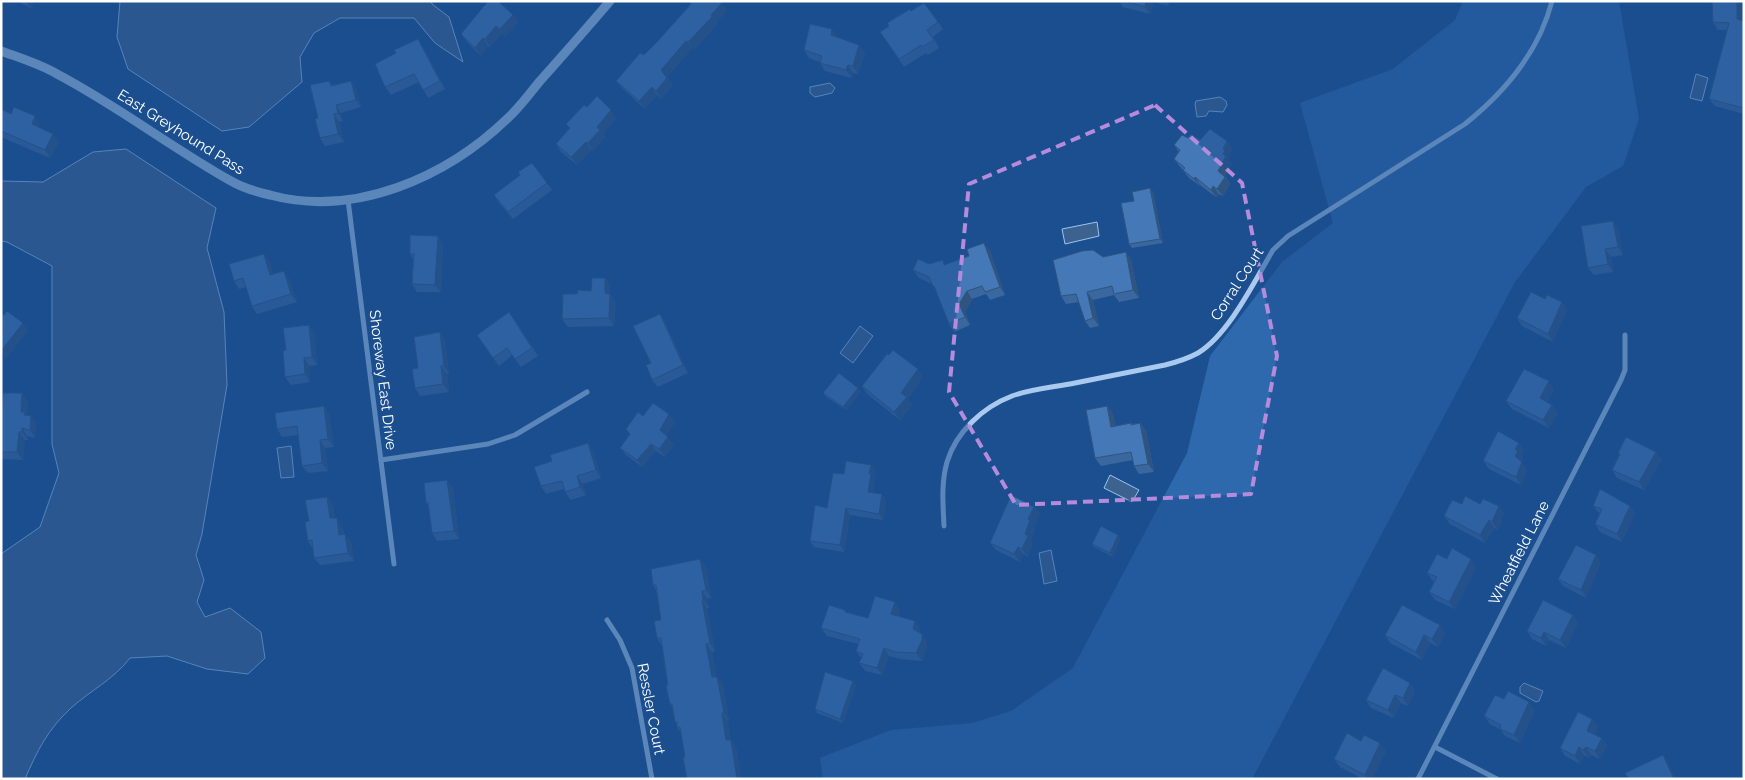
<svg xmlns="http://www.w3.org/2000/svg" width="1745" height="780" viewBox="0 0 1745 780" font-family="Raleway,sans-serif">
  <rect width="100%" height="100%" fill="#1b4f8f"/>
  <path fill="#2e69ad" d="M 1463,1 L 1619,1 L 1639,119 L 1623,166 L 1586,187 L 1515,282 L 1252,779 L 823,779 L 820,758 L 891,730 L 973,723 L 1011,711 L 1073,668 L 1187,453 L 1210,356 L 1282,262 L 1333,223 L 1300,103 L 1393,69 L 1455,20 Z"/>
  <g fill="#3c6290" stroke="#9cc4f0">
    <path d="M 120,1 L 431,1 L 432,4 L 449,17 L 463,62 L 435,43 L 414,18 L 340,18 L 314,33 L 300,57 L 302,82 L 249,127 L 222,131 L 128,69 L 117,37 Z"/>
    <path d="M 1696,74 L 1708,78 L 1702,101 L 1690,98 Z"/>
    <path d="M 830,83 L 835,88 L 832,93 L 815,97 L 810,93 L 810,87 Z"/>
    <path d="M 1220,97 L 1226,101 L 1227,105 L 1223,112 L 1209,111 L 1206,116 L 1197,117 L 1195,104 L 1196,101 Z"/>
    <path d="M 126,149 L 216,208 L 207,248 L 224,312 L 227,385 L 202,534 L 196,555 L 204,580 L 197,602 L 205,617 L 230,608 L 261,632 L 265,658 L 248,674 L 207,669 L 167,656 L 130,658 C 113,680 91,690 71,708 C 48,729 37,751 25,779 L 1,779 L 1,554 L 40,527 L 59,473 L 52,444 L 52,266 L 7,242 L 1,241 L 1,181 L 43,182 L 93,152 Z"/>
    <path d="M 1097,222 L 1099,236 L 1065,244 L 1062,229 Z"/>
    <path d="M 860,326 L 873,336 L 853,363 L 840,353 Z"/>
    <path d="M 291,446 L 294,477 L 281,478 L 277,448 Z"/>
    <path d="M 1110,475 L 1139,490 L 1132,502 L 1104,488 Z"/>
    <path d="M 1051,550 L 1057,581 L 1044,584 L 1039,553 Z"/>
    <path d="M 1524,683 L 1543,691 L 1539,701 L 1536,702 L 1520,693 L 1520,687 Z"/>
  </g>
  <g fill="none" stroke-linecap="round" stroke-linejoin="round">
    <g stroke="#a9c9ee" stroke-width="5">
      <path d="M 348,200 L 394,564"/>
      <path d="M 381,460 L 488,444 L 515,435 L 587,392"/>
      <path d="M 944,526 C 943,505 941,483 947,462 C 956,432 983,407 1012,396 C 1030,389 1056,387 1075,383 C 1105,377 1135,371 1165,365 C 1177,362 1187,359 1198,353 C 1229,334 1254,282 1273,250 L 1288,236 L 1465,124 C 1505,92 1539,52 1552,1"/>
      <path d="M 607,620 L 620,640 L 632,668 L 652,779"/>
      <path d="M 1435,747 L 1497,779"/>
      <path d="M 1418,779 L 1621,380 L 1625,370 L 1625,335"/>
    </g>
    <path stroke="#a9c9ee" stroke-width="9" d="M 1,51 C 20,58 40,64 57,74 C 118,106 172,148 231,181 C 243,188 257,192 270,195 C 355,218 447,177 508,118 C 520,107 530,93 540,81 C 564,54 587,28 610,1"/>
  </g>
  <g fill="#3a679d">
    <path d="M 16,1 L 34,1 L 31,8 Z"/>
    <path d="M 1119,1 L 1170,1 L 1169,6 L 1154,2 L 1150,14 L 1123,7 Z"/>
    <path d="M 1712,1 L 1742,1 L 1743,21 L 1744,21 L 1744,114 L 1715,106 L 1709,99 L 1727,30 L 1718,30 L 1713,22 Z"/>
    <path d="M 924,3 L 943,29 L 933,37 L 939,48 L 928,55 L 926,53 L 904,67 L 880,32 Z"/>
    <path d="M 727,10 L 716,23 L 717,24 L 694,50 L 692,48 L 667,77 L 673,85 L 661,99 L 657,95 L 645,109 L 622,88 L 616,81 L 644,55 Z"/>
    <path d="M 513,15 L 518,22 L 505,37 L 502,33 L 490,47 L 488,46 L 481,56 L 467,42 L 461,34 Z"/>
    <path d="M 837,37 L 859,45 L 865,53 L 858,74 L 853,73 L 852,78 L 825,71 L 820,63 L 820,62 L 809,58 L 804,50 Z"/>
    <path d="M 423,47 L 445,89 L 428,98 L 419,82 L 391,95 L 385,87 Z"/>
    <path d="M 329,81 L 332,85 L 351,81 L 356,89 L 361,107 L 341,113 L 343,121 L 339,122 L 344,142 L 325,146 L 320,138 L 318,118 Z"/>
    <path d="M 587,107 L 616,118 L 603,134 L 605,137 L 593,151 L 591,150 L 577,165 L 561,152 L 556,144 L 569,128 L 566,124 Z"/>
    <path d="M 1,109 L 11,114 L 40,124 L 39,127 L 59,142 L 50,158 L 1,137 Z"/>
    <path d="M 1188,138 L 1227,141 L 1232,149 L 1229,155 L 1230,158 L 1229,161 L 1232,164 L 1225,176 L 1230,184 L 1223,196 L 1219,194 L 1216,197 L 1200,185 L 1200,186 L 1189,178 L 1174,159 L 1179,152 L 1174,145 Z"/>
    <path d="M 532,163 L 552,190 L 513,219 L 499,203 L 494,195 L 520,175 Z"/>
    <path d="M 1150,188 L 1153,192 L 1163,243 L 1132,248 L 1129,244 Z"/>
    <path d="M 1613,221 L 1618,229 L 1623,255 L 1611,257 L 1613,272 L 1594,275 L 1588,268 Z"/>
    <path d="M 443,244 L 441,292 L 417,292 L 412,284 L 413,259 L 410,254 Z"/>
    <path d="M 990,251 L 1005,295 L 990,300 L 986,294 L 972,299 L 965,312 L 970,325 L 954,332 L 949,324 L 937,292 L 932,284 L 919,278 L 913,270 L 929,264 L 946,265 Z"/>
    <path d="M 1126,252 L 1131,260 L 1139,298 L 1119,302 L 1114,295 L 1093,300 L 1099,326 L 1090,328 L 1085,321 L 1079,302 L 1066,304 L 1061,296 L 1103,257 Z"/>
    <path d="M 270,262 L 273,274 L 289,279 L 297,302 L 257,314 L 252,306 L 246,287 L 239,289 L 234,281 Z"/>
    <path d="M 605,278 L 610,285 L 610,294 L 616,302 L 614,326 L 568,327 L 562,319 L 577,294 L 591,291 Z"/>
    <path d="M 1545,299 L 1562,302 L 1567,310 L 1553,342 L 1522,326 L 1517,318 Z"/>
    <path d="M 660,314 L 665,322 L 688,373 L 658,387 L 652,380 L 651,363 Z"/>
    <path d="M 514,319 L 538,356 L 521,367 L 512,355 L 499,366 L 477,335 Z"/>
    <path d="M 314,332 L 317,365 L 309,366 L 310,382 L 291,385 L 285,377 L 286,350 Z"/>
    <path d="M 440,332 L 445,340 L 449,374 L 447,374 L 449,392 L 420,396 L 415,388 L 418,368 Z"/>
    <path d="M 923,376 L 908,399 L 912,405 L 900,420 L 867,394 L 862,386 Z"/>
    <path d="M 1554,389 L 1547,402 L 1552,405 L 1558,413 L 1549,428 L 1512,409 L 1506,401 Z"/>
    <path d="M 861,392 L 846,410 L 826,397 L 823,393 Z"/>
    <path d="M 28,401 L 27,415 L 36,423 L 35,438 L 27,436 L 28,440 L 25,440 L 23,460 L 1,459 L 1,412 Z"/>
    <path d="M 324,406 L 329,414 L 334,447 L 325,448 L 328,471 L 308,473 L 302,466 L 298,435 L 282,437 L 277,429 Z"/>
    <path d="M 1107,406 L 1113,414 L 1115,426 L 1131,423 L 1132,424 L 1140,423 L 1146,431 L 1154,472 L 1139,474 L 1134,466 L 1133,460 L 1101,466 L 1095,458 Z"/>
    <path d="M 643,416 L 675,422 L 666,436 L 674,445 L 665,457 L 656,451 L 642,467 L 626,455 L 620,448 L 630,435 L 626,429 Z"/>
    <path d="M 588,443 L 593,451 L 601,478 L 583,484 L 586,495 L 571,500 L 565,492 L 564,489 L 546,494 L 541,486 L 552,461 Z"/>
    <path d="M 1519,443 L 1524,450 L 1521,456 L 1523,458 L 1522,462 L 1527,470 L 1521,485 L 1489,469 L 1483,461 Z"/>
    <path d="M 1618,453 L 1662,459 L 1644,490 L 1617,478 L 1612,470 L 1620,455 Z"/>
    <path d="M 871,465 L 875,471 L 874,478 L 875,480 L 873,493 L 886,500 L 883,520 L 850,515 L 844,552 L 814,547 L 810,541 L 827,508 L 844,474 Z"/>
    <path d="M 447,480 L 453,488 L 459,539 L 437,541 L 432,533 L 428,505 L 426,503 Z"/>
    <path d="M 327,497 L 333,505 L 334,518 L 342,526 L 344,534 L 351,542 L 354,561 L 320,565 L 314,558 L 313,549 L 308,541 L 309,521 Z"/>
    <path d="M 1462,504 L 1480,504 L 1504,513 L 1498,530 L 1494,528 L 1485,543 L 1450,524 L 1444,516 Z"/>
    <path d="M 1593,506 L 1630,506 L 1635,513 L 1622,542 L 1600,532 L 1595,524 L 1600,514 Z"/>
    <path d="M 1034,507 L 1040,514 L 1034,526 L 1035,528 L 1031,540 L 1033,544 L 1028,557 L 1023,554 L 1020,562 L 996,550 L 990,543 Z"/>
    <path d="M 1120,539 L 1113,557 L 1094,547 L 1092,544 Z"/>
    <path d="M 700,559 L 706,567 L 711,598 L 707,598 L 709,608 L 707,608 L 715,651 L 712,652 L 716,677 L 723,684 L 729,721 L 728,721 L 730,740 L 736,747 L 741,779 L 687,779 L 685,757 L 681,732 L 677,728 L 677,725 L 675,722 L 672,707 L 670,704 L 662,646 L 657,638 L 661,620 L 656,590 L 653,585 Z"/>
    <path d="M 1447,559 L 1476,567 L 1455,609 L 1435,600 L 1429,592 L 1434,581 L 1432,580 L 1427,573 Z"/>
    <path d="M 1601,562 L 1586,598 L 1563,586 L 1558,579 Z"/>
    <path d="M 895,602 L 900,610 L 898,616 L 915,621 L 920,629 L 919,633 L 922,634 L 927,642 L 927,648 L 922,661 L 900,659 L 889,656 L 882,675 L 865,671 L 859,663 L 861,658 L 856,651 L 858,644 L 827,636 L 821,628 L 847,612 L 868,618 Z"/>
    <path d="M 1573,615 L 1578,623 L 1566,648 L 1549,640 L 1546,646 L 1532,639 L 1527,631 Z"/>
    <path d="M 1445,633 L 1438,647 L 1430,643 L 1422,660 L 1390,643 L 1385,635 Z"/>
    <path d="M 853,681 L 856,685 L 843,723 L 817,713 L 815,709 Z"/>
    <path d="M 1410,683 L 1415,691 L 1408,706 L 1401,703 L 1394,718 L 1371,708 L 1366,700 Z"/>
    <path d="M 1504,699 L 1535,710 L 1520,743 L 1505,736 L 1501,730 L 1490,724 L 1484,716 Z"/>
    <path d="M 1592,719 L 1598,727 L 1595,734 L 1607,745 L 1600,759 L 1591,755 L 1589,758 L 1584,755 L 1580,764 L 1565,756 L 1560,748 Z"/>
    <path d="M 1361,741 L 1386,751 L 1372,779 L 1363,779 L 1340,767 L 1334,759 Z"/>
  </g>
  <g fill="#305480">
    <path d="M 26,1 L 34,1 L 31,8 Z"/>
    <path d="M 1146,1 L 1154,2 L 1150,14 L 1145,7 Z"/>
    <path d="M 1166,1 L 1170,1 L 1169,6 Z"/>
    <path d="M 1737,1 L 1742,1 L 1743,27 L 1737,19 Z"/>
    <path d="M 722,3 L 727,10 L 716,23 L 717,24 L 694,50 L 688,42 Z"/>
    <path d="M 513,15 L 518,22 L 505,37 L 500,29 Z"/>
    <path d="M 496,26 L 502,33 L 490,47 L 485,39 Z"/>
    <path d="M 832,29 L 837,37 L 831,35 Z"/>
    <path d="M 483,38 L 488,46 L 481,56 L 475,48 Z"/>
    <path d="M 418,39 L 423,47 L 445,89 L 440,81 Z"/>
    <path d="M 686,41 L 692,48 L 666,78 L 661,70 Z"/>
    <path d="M 859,45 L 865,53 L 858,74 L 853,66 Z"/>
    <path d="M 848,65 L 853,73 L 852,78 L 846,70 Z"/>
    <path d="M 667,78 L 673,85 L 661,99 L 656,91 Z"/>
    <path d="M 351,81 L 356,89 L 361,107 L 356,100 Z"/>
    <path d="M 652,87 L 657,95 L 645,109 L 639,101 Z"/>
    <path d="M 336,105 L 341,113 L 343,121 L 338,113 Z"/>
    <path d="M 611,110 L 616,118 L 603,134 L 605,137 L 593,151 L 588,143 L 597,127 Z"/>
    <path d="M 334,114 L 339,122 L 344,142 L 338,134 Z"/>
    <path d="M 35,116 L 40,124 L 37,131 L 32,124 Z"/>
    <path d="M 53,134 L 59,142 L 50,158 L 45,150 Z"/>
    <path d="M 1227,141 L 1232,149 L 1229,155 L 1230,158 L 1229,161 L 1232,164 L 1223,179 L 1218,171 L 1223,154 L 1223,149 Z"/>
    <path d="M 586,142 L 591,150 L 577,165 L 571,157 Z"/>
    <path d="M 1195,177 L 1200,185 L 1200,186 L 1194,179 Z"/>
    <path d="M 1225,177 L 1230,184 L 1223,196 L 1217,189 Z"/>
    <path d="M 1213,186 L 1219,194 L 1216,197 L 1211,190 Z"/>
    <path d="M 1150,188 L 1153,192 L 1163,243 L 1160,239 Z"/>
    <path d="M 1613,221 L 1618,229 L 1623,255 L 1618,247 Z"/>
    <path d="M 438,236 L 443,244 L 441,292 L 435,285 Z"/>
    <path d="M 984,243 L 990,251 L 1005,295 L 1000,287 Z"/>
    <path d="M 1605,249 L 1611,257 L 1613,272 L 1608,264 Z"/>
    <path d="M 1126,252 L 1131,260 L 1139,298 L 1133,290 Z"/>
    <path d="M 264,254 L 270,262 L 276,283 L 270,275 Z"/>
    <path d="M 284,271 L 289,279 L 297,302 L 291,294 Z"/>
    <path d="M 605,278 L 610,285 L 610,299 L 610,294 L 616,302 L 614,326 L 609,318 L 605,293 Z"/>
    <path d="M 967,291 L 972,299 L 965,312 L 970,325 L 965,317 L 959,304 Z"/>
    <path d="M 1087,292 L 1093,300 L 1099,326 L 1093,318 Z"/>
    <path d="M 1562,302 L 1567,310 L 1553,342 L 1548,334 Z"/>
    <path d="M 660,314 L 665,322 L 688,373 L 683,365 Z"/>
    <path d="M 23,323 L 28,331 L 6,359 L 1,351 Z"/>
    <path d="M 309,325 L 314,332 L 317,365 L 312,357 Z"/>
    <path d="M 440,332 L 445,340 L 449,374 L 444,366 Z"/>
    <path d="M 304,358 L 309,366 L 310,382 L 305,374 Z"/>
    <path d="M 441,366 L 447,374 L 449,392 L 443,384 Z"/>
    <path d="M 918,369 L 923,376 L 908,399 L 912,405 L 900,420 L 894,412 L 901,393 Z"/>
    <path d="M 1549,381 L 1554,389 L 1545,405 L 1540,398 Z"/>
    <path d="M 858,388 L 861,392 L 846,410 L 843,407 Z"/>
    <path d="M 22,393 L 28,401 L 27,415 L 30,420 L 21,412 Z"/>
    <path d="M 1552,405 L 1558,413 L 1549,428 L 1543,420 Z"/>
    <path d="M 324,406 L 329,414 L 334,447 L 328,439 Z"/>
    <path d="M 1107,406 L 1113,414 L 1116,435 L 1111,427 Z"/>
    <path d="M 669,414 L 675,422 L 665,438 L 660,430 Z"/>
    <path d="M 31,416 L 36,423 L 35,438 L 30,430 Z"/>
    <path d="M 1140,423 L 1146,431 L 1154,472 L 1148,464 Z"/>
    <path d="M 22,428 L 27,436 L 28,440 L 22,432 Z"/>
    <path d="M 19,432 L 25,440 L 23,460 L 17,452 Z"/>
    <path d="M 668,437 L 674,445 L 665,457 L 659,449 Z"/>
    <path d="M 320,440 L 325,448 L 328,471 L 322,463 Z"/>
    <path d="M 588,443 L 593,451 L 601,478 L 596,470 Z"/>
    <path d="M 1519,443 L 1524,450 L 1521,456 L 1523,458 L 1520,464 L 1515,456 L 1515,449 Z"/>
    <path d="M 651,444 L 656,451 L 642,467 L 637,460 Z"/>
    <path d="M 1656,452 L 1662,459 L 1644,490 L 1639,482 Z"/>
    <path d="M 1522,462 L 1527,470 L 1521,485 L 1516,477 Z"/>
    <path d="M 871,465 L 875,471 L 874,478 L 875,480 L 872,498 L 868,492 Z"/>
    <path d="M 577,476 L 583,484 L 586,495 L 580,487 Z"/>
    <path d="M 447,480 L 453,488 L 459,539 L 454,531 Z"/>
    <path d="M 882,494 L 886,500 L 883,520 L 879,514 Z"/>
    <path d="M 327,497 L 333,505 L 336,526 L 330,518 Z"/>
    <path d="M 1499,506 L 1504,513 L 1498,530 L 1492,522 Z"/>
    <path d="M 1630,506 L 1635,513 L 1622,542 L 1617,534 Z"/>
    <path d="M 1034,507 L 1040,514 L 1034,526 L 1035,528 L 1031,540 L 1033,544 L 1028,557 L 1022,549 L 1028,519 Z"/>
    <path d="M 846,508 L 850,515 L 844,552 L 840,545 Z"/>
    <path d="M 337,518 L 342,526 L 345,542 L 339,535 Z"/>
    <path d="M 1489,520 L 1494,528 L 1485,543 L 1480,535 Z"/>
    <path d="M 345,534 L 351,542 L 354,561 L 348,553 Z"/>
    <path d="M 1118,535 L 1120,539 L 1113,557 L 1110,553 Z"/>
    <path d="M 1018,547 L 1023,554 L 1020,562 L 1014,554 Z"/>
    <path d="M 1596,555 L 1601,562 L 1586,598 L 1581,590 Z"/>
    <path d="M 700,559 L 706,567 L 711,598 L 706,590 Z"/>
    <path d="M 1471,559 L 1476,567 L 1455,609 L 1449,602 Z"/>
    <path d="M 702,591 L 707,598 L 709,608 L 703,600 Z"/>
    <path d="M 702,601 L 707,608 L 715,651 L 710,643 Z"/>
    <path d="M 895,602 L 900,610 L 897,622 L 891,614 Z"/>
    <path d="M 1573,615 L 1578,623 L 1566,648 L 1560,640 Z"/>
    <path d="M 915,621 L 920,629 L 918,637 L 913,629 Z"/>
    <path d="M 1440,625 L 1445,633 L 1438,647 L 1432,639 Z"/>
    <path d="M 1544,632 L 1549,640 L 1546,646 L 1541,638 Z"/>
    <path d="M 922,634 L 927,642 L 927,648 L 922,661 L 916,653 Z"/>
    <path d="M 1424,635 L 1430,643 L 1422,660 L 1416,652 Z"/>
    <path d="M 706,644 L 712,652 L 718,685 L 712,677 Z"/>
    <path d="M 884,648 L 889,656 L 882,675 L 877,668 Z"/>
    <path d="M 717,677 L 723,684 L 729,721 L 724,713 Z"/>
    <path d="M 853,681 L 856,685 L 843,723 L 840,719 Z"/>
    <path d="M 1410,683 L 1415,691 L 1408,706 L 1403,698 Z"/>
    <path d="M 1395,695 L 1401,703 L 1394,718 L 1388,710 Z"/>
    <path d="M 1529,702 L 1535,710 L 1520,743 L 1514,735 Z"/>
    <path d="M 722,713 L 728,721 L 732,748 L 726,740 Z"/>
    <path d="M 1592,719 L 1598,727 L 1593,738 L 1587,731 Z"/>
    <path d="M 1602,738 L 1607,745 L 1600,759 L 1595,751 Z"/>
    <path d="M 731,740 L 736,747 L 741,779 L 737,779 Z"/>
    <path d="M 1380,743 L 1386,751 L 1372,779 L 1367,779 L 1365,775 Z"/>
    <path d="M 1579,747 L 1584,755 L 1580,764 L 1575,756 Z"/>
    <path d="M 1586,747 L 1591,755 L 1589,758 L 1583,750 Z"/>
    <path d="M 1663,755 L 1668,763 L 1676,779 L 1674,779 Z"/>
  </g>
  <g fill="#4478b7" stroke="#305480">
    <path d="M 488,1 L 498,1 L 513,15 L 500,29 L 496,26 L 485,39 L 483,38 L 475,48 L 461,34 Z"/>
    <path d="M 691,1 L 720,1 L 722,3 L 711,15 L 712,17 L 688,42 L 686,41 L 661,70 L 667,78 L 656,91 L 652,87 L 639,101 L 616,81 L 640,53 L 644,55 L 656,43 L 691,4 L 690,2 Z"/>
    <path d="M 1125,1 L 1146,1 L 1145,7 Z"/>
    <path d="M 1712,1 L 1737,1 L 1737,19 L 1744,21 L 1744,108 L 1709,99 L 1729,23 L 1713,22 Z"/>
    <path d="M 924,3 L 938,22 L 927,30 L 934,40 L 922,47 L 921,45 L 899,59 L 880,32 L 889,26 L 887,23 L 910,9 L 911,11 Z"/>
    <path d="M 810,24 L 832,29 L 831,35 L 859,45 L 853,66 L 848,65 L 846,70 L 820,63 L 822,56 L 804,50 Z"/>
    <path d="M 418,39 L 440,81 L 423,90 L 414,74 L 385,87 L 375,64 L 396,53 L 394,50 Z"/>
    <path d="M 329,81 L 331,86 L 351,81 L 356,100 L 336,105 L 338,113 L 334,114 L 338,134 L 320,138 L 315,119 L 318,118 L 310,85 Z"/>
    <path d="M 597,96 L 611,110 L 597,127 L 600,130 L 588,143 L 586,142 L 571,157 L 556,144 L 570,128 L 566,124 L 584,105 L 587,107 Z"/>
    <path d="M 14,107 L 35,116 L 32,124 L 53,134 L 45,150 L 1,131 L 1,109 L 11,114 Z"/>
    <path d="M 1210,129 L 1227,141 L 1223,149 L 1225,150 L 1223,154 L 1226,156 L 1218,171 L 1225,177 L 1217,189 L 1213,186 L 1211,190 L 1195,177 L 1194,179 L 1183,170 L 1185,168 L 1174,159 L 1180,150 L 1174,145 L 1182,135 L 1188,138 L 1191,134 L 1200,140 Z"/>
    <path d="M 532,163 L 547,183 L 508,212 L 494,195 L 520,175 L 518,172 Z"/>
    <path d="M 1150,188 L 1160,239 L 1129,244 L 1121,203 L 1134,201 L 1132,192 Z"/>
    <path d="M 1613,221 L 1618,247 L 1605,249 L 1608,264 L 1588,268 L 1581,226 Z"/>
    <path d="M 410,235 L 438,236 L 435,285 L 412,284 L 414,254 L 410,254 Z"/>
    <path d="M 984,243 L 1000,287 L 985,292 L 982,286 L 967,291 L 959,304 L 965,317 L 949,324 L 934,286 L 933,286 L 929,277 L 913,270 L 918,259 L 929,264 L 943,260 L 944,265 L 969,256 L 967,249 Z"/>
    <path d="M 1093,250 L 1103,257 L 1126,252 L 1133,290 L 1114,294 L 1112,286 L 1087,292 L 1093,318 L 1085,321 L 1076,294 L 1061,296 L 1053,260 L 1082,251 Z"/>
    <path d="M 264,254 L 270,275 L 284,271 L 291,294 L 252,306 L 243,278 L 234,281 L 229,264 Z"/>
    <path d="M 592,278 L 605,278 L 605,293 L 610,294 L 609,318 L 562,319 L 563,294 L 577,294 L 578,290 L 591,291 Z"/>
    <path d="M 1531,292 L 1545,299 L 1547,295 L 1562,302 L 1548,334 L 1517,318 Z"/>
    <path d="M 7,311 L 23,323 L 1,351 L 1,313 L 4,315 Z"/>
    <path d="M 509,312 L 532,348 L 515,359 L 507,348 L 493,358 L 477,335 Z"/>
    <path d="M 660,314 L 683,365 L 652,380 L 646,365 L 651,363 L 633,326 Z"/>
    <path d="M 309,325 L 312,357 L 304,358 L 305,374 L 285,377 L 283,351 L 286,350 L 283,328 Z"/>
    <path d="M 440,332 L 444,366 L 441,366 L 443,384 L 415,388 L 412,369 L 418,368 L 414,337 Z"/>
    <path d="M 893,350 L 918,369 L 901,393 L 907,397 L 894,412 L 862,386 L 887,354 L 889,355 Z"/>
    <path d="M 1524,369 L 1549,381 L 1540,398 L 1552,405 L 1543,420 L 1506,401 Z"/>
    <path d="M 839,373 L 858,388 L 843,407 L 823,393 Z"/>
    <path d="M 3,393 L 22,393 L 21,412 L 25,412 L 24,415 L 31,416 L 30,430 L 22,428 L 22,432 L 19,432 L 17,452 L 1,452 L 1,412 Z"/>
    <path d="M 653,403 L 669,414 L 660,430 L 668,437 L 659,449 L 651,444 L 637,460 L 620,448 L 630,434 L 626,429 L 638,412 L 643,416 Z"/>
    <path d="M 324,406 L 328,439 L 320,440 L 322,463 L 302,466 L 297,426 L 277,429 L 275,413 Z"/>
    <path d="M 1107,406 L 1111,427 L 1131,423 L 1131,425 L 1140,423 L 1148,464 L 1134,466 L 1131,452 L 1095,458 L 1086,410 Z"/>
    <path d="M 1498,431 L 1519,443 L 1515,449 L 1518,451 L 1515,456 L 1522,462 L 1516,477 L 1483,461 Z"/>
    <path d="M 1626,437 L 1656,452 L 1639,482 L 1612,470 L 1620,454 L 1618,453 Z"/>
    <path d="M 588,443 L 596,470 L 577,476 L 580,487 L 565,492 L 562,481 L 541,486 L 534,467 L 552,461 L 550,455 Z"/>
    <path d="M 846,461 L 871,465 L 869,473 L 871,474 L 868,492 L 882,494 L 879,514 L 846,508 L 840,545 L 810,541 L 815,505 L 827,508 L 833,473 L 844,474 Z"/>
    <path d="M 447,480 L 454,531 L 432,533 L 428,502 L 426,503 L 424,483 Z"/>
    <path d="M 1600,489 L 1630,506 L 1617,534 L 1595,524 L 1602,509 L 1593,506 Z"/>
    <path d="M 1011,495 L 1034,507 L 1028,519 L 1030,520 L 1025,534 L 1028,536 L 1022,549 L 1018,547 L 1014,554 L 990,543 Z"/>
    <path d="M 1465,496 L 1480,504 L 1483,499 L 1499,506 L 1492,522 L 1489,520 L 1480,535 L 1444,516 L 1452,500 L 1462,504 Z"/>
    <path d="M 327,497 L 330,518 L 337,518 L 339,535 L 345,534 L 348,553 L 314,558 L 312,540 L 308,541 L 305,522 L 309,521 L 305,500 Z"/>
    <path d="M 1101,526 L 1118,535 L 1110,553 L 1092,544 Z"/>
    <path d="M 1576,545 L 1596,555 L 1581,590 L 1558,579 Z"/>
    <path d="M 1452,548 L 1471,559 L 1449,602 L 1429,592 L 1437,577 L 1427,573 L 1437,554 L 1447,559 Z"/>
    <path d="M 700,559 L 706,590 L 702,591 L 703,600 L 702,601 L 710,643 L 706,644 L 712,677 L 717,677 L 724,713 L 722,713 L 726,740 L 731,740 L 737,779 L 687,779 L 683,758 L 685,757 L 680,727 L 677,728 L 677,722 L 675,722 L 672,704 L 670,704 L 666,686 L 668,685 L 661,638 L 657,638 L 654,621 L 661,620 L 656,585 L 653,585 L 651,569 Z"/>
    <path d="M 875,596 L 895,602 L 891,614 L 915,621 L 913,629 L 922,634 L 922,640 L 916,653 L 895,652 L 884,648 L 877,668 L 859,663 L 863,654 L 856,651 L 860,639 L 821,628 L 829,605 L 845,610 L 845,612 L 868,618 Z"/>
    <path d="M 1543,600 L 1573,615 L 1560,640 L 1544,632 L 1541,638 L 1527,631 Z"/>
    <path d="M 1402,605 L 1440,625 L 1432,639 L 1424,635 L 1416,652 L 1385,635 Z"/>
    <path d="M 1383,668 L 1410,683 L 1403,698 L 1395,695 L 1388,710 L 1366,700 Z"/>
    <path d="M 825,672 L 853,681 L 840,719 L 815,709 Z"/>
    <path d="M 1508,691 L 1529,702 L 1514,735 L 1500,729 L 1501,725 L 1484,716 L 1495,695 L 1504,699 Z"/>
    <path d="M 1578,712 L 1592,719 L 1587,731 L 1602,738 L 1595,751 L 1586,747 L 1583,750 L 1579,747 L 1575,756 L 1560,748 Z"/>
    <path d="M 1347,733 L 1361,741 L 1364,735 L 1380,743 L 1365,775 L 1334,759 Z"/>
    <path d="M 1663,755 L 1674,779 L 1629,779 L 1625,773 Z"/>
  </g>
  <path d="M0 0H1745V780H0ZM 1155,105 L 1242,183 L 1277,356 L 1251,494 L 1016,505 L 949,392 L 969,184 Z" fill="#1b4f8f" fill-opacity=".55" fill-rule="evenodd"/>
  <path fill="none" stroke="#b68bdc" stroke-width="4" stroke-dasharray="10 6" stroke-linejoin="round" d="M 1155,105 L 1242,183 L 1277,356 L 1251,494 L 1016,505 L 949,392 L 969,184 Z"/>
  <g text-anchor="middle" stroke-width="4" stroke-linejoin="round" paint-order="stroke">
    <g font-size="15" fill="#fff" stroke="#1b4f8f">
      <text transform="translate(181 132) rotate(32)" y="5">East Greyhound Pass</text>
      <text transform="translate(1237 284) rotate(-57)" y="5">Corral Court</text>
      <text transform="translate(383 380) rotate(83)" y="5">Shoreway East Drive</text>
      <text transform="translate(1519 553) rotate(-63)" y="5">Wheatfield Lane</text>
      <text transform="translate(651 709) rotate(79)" y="5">Ressler Court</text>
    </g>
  </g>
  <rect width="1745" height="780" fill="none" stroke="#ffffff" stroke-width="5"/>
</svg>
